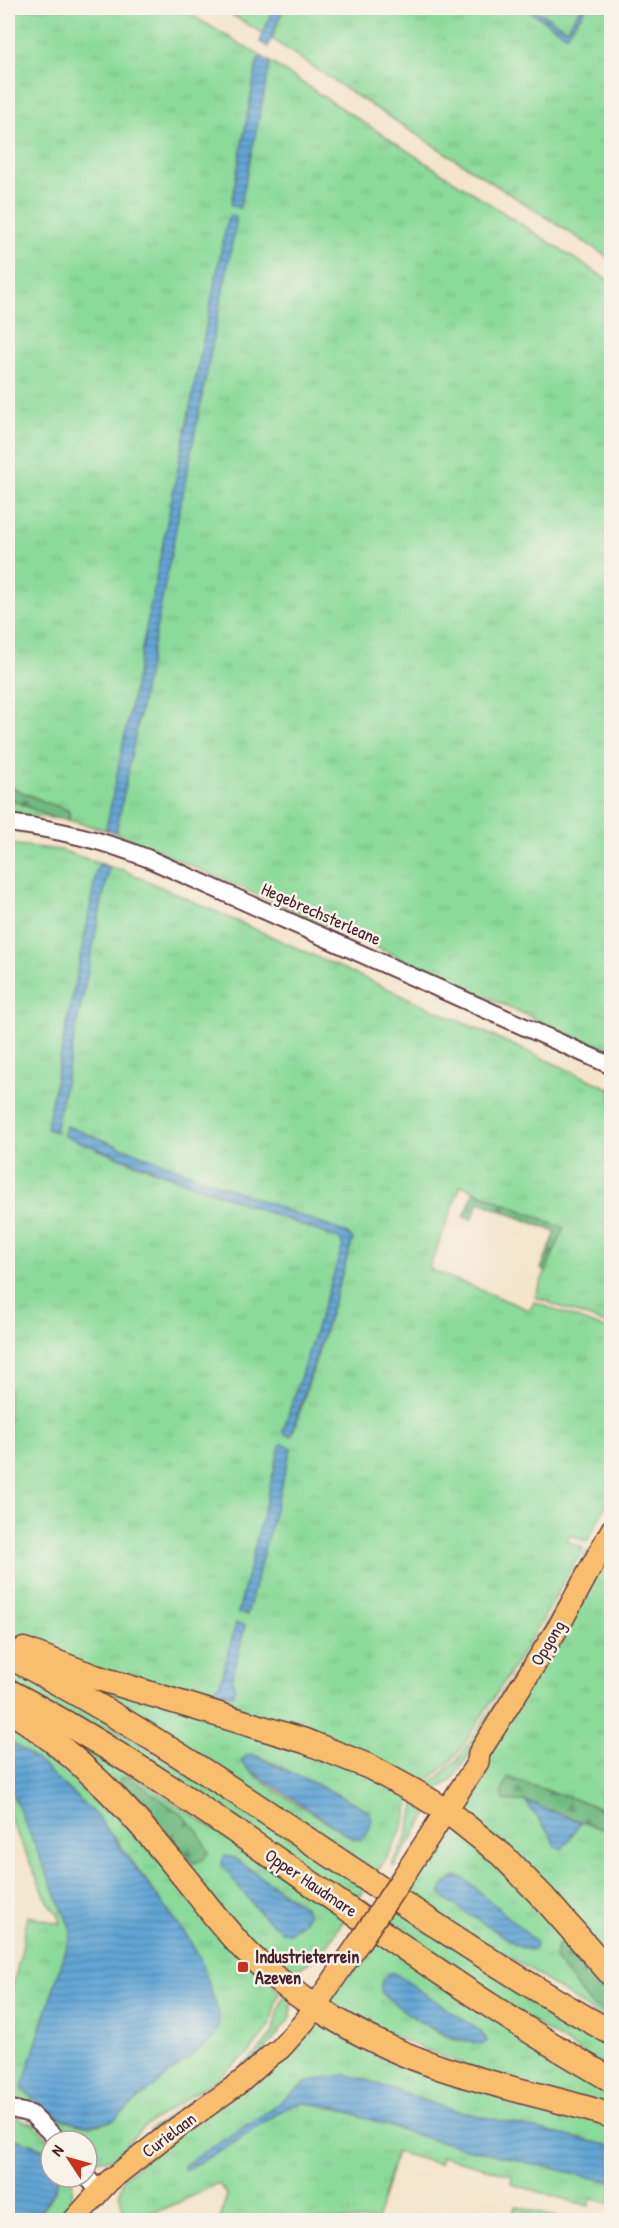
<svg xmlns="http://www.w3.org/2000/svg" width="619" height="2228" viewBox="0 0 619 2228" font-family="'Patrick Hand',sans-serif">
  <defs>
    <pattern id="grass-tufts" width="24" height="20" patternUnits="userSpaceOnUse" patternTransform="scale(1.5)"><rect width="24" height="20" fill="#8ada9a"/><path d="M3 7l-1-3M5 7V3M7 7l1-3M15 17l-1-3M17 17v-4M19 17l1-3" fill="none" stroke="#79bb85"/></pattern>
    <pattern id="forest-firs" width="22" height="20" patternUnits="userSpaceOnUse" patternTransform="scale(1.5)"><rect width="22" height="20" fill="#6fba82"/><path d="M5 1l3.5 6h-7zM16 11l3.5 6h-7z" fill="#5d976b"/></pattern>
    <pattern id="water-rules" width="6" height="5" patternUnits="userSpaceOnUse" patternTransform="scale(1.5)"><rect width="6" height="5" fill="#62a6d6"/><path d="M0 2.5h6" fill="none" stroke="#5387ae"/></pattern>
  </defs>
  <rect width="100%" height="100%" fill="#f7f3e8"/>
  <filter id="ink" filterUnits="userSpaceOnUse"><feTurbulence type="fractalNoise" baseFrequency=".0167" numOctaves="2"/><feDisplacementMap in="SourceGraphic" scale="12" xChannelSelector="R" yChannelSelector="G"/><feConvolveMatrix kernelMatrix="1 2 1 2 8 2 1 2 1" color-interpolation-filters="sRGB"/></filter>
  <filter id="wash" filterUnits="userSpaceOnUse"><feTurbulence type="fractalNoise" baseFrequency=".008" numOctaves="4" result="noise"/><feDisplacementMap in="SourceGraphic" scale="24" xChannelSelector="R" yChannelSelector="G"/><feGaussianBlur stdDeviation="1.35" result="paint"/><feColorMatrix in="noise" values="0 0 0 0 0 0 0 0 0 0 0 0 0 0 0 0 0 1.4 0 .05"/><feComposite in="paint" operator="in"/></filter>
  <g filter="url(#wash)">
    <rect width="100%" height="100%" fill="#f4e4cc"/>
    <g fill="url(#grass-tufts)" stroke="#6a7c62" stroke-width="1.5" fill-rule="evenodd">
      <path d="M 8,8 L 180,8 L 264,58 L 258,59 L 231,205 L 270,62 L 611,282 L 611,1053 L 343,932 L 116,833 L 236,217 L 227,222 L 106,830 L 68,820 L 70,817 L 68,810 L 45,802 L 8,786 Z"/>
      <path d="M 220,8 L 273,8 L 264,34 Z"/>
      <path d="M 283,8 L 525,8 L 566,35 L 586,8 L 611,8 L 611,259 L 352,93 L 272,39 Z"/>
      <path d="M 533,8 L 581,8 L 566,29 Z"/>
      <path d="M 8,798 L 53,818 L 8,813 Z"/>
      <path d="M 8,844 L 60,850 L 102,864 L 98,866 L 95,883 L 50,1108 L 55,1131 L 109,867 L 123,870 L 611,1089 L 611,1326 L 535,1297 L 563,1228 L 461,1185 L 429,1269 L 529,1310 L 534,1302 L 611,1331 L 612,1493 L 587,1542 L 570,1535 L 567,1541 L 583,1548 L 529,1643 L 460,1750 L 447,1765 L 420,1786 L 8,1640 ZM 66,1126 L 346,1233 L 353,1239 L 293,1434 L 283,1431 L 344,1245 L 339,1239 L 99,1150 ZM 280,1446 L 291,1449 L 238,1613 L 277,1461 ZM 245,1625 L 232,1680 L 233,1694 L 216,1691 Z"/>
      <path d="M 611,1538 L 611,1811 L 508,1778 L 550,1834 L 555,1846 L 567,1843 L 581,1822 L 611,1832 L 611,1971 L 460,1810 L 463,1791 Z"/>
      <path d="M 588,1550 L 591,1555 L 496,1715 L 490,1712 L 540,1634 Z"/>
      <path d="M 33,1658 L 305,1744 L 412,1795 C 405,1825 395,1850 374,1875 ZM 258,1756 L 355,1803 L 370,1813 L 372,1820 L 356,1840 L 351,1837 C 329,1823 252,1779 241,1761 Z"/>
      <path d="M 8,1663 L 27,1673 L 367,1886 L 354,1906 L 8,1685 Z"/>
      <path d="M 8,1713 L 56,1747 L 280,1993 L 276,2000 L 270,2026 L 249,2053 L 220,2076 L 143,2127 L 113,2159 L 87,2161 L 87,2141 L 68,2141 C 52,2119 32,2112 8,2103 L 8,2003 L 21,1954 L 27,1916 L 61,1924 L 59,1916 L 47,1900 L 8,1814 L 8,1786 L 15,1799 L 70,1927 L 71,1934 L 22,2088 L 28,2095 L 61,2118 L 75,2123 L 92,2126 L 103,2124 L 113,2120 L 212,2039 L 201,1961 L 188,1938 L 118,1842 L 41,1764 L 8,1739 Z"/>
      <path d="M 489,1713 L 492,1715 L 484,1733 L 451,1781 L 434,1791 L 424,1789 L 457,1761 Z"/>
      <path d="M 33,1721 L 85,1743 L 346,1917 L 326,1947 L 315,1959 L 302,1966 L 288,1981 ZM 119,1786 L 154,1796 L 180,1813 L 168,1835 C 154,1815 138,1801 119,1786 ZM 234,1858 L 305,1907 L 308,1914 L 303,1922 L 289,1933 C 263,1924 244,1892 227,1871 Z"/>
      <path d="M 417,1800 L 429,1810 L 428,1814 L 394,1866 L 392,1864 L 404,1843 Z"/>
      <path d="M 451,1821 L 611,1981 L 611,1991 L 567,1941 L 589,2003 L 611,2018 L 611,2025 L 523,1965 L 480,1944 L 401,1892 ZM 463,1878 L 535,1941 L 528,1950 L 445,1899 Z"/>
      <path d="M 394,1903 L 611,2041 L 611,2072 L 380,1923 Z"/>
      <path d="M 372,1936 L 611,2087 L 611,2113 L 513,2085 L 333,2012 L 328,1994 ZM 389,1973 L 394,1973 L 480,2031 L 486,2038 C 482,2039 477,2042 473,2042 C 448,2045 401,2010 383,1994 Z"/>
      <path d="M 285,1995 L 291,1999 L 291,2017 L 265,2051 L 232,2081 L 197,2101 L 195,2099 L 151,2131 L 150,2129 C 165,2119 180,2107 196,2097 C 224,2079 252,2063 271,2035 C 279,2022 276,2007 285,1995 Z"/>
      <path d="M 315,2021 L 611,2121 L 611,2146 L 449,2109 L 360,2078 L 306,2083 L 264,2114 L 265,2122 L 289,2106 L 305,2103 L 317,2104 L 346,2111 L 426,2138 L 611,2182 L 611,2204 L 592,2198 L 589,2206 L 511,2184 L 512,2175 L 441,2156 L 439,2164 L 396,2152 L 377,2220 L 220,2220 L 227,2194 L 220,2185 L 215,2185 C 190,2196 151,2221 124,2214 L 119,2193 L 124,2177 Z"/>
      <path d="M 8,2115 L 33,2124 L 51,2141 L 51,2157 L 44,2149 L 8,2137 Z"/>
      <path d="M 58,2177 L 72,2177 C 74,2202 70,2202 55,2220 L 36,2220 C 45,2208 57,2193 58,2177 Z"/>
      <path d="M 515,2206 L 566,2220 L 512,2220 Z"/>
    </g>
    <g fill="url(#forest-firs)" stroke="#5c6c56" stroke-width="1.5">
      <path d="M 8,786 L 45,802 L 68,810 L 70,817 L 68,820 L 53,818 L 8,798 Z"/>
      <path d="M 474,1191 L 564,1228 L 546,1271 L 541,1269 L 556,1232 L 479,1202 L 472,1219 L 464,1217 Z"/>
      <path d="M 128,1776 L 180,1813 L 197,1830 L 208,1851 L 204,1859 L 194,1863 C 169,1836 148,1809 119,1786 L 119,1779 Z"/>
      <path d="M 508,1778 L 611,1811 L 611,1832 L 524,1801 L 505,1801 C 499,1793 504,1786 508,1778 Z"/>
      <path d="M 563,1938 L 567,1940 L 611,1991 L 611,2018 L 589,2003 L 555,1959 L 557,1946 Z"/>
    </g>
    <g fill="url(#water-rules)" stroke="#566280" stroke-width="1.5">
      <path d="M 273,8 L 283,8 L 268,47 L 260,42 Z"/>
      <path d="M 525,8 L 533,8 L 566,29 L 581,8 L 586,8 L 566,35 Z"/>
      <path d="M 264,58 L 270,62 L 269,69 L 240,208 L 231,205 L 258,59 Z"/>
      <path d="M 232,215 L 236,217 L 236,224 L 116,833 L 106,830 L 227,222 L 229,216 Z"/>
      <path d="M 102,864 L 109,867 L 55,1132 L 47,1129 L 50,1108 L 87,926 L 96,872 L 98,866 Z"/>
      <path d="M 66,1126 L 346,1233 L 353,1239 L 291,1436 L 285,1434 L 283,1431 L 343,1245 L 339,1239 L 64,1136 Z"/>
      <path d="M 282,1444 L 289,1446 L 291,1449 L 247,1615 L 238,1613 L 280,1446 Z"/>
      <path d="M 236,1623 L 245,1625 L 232,1680 L 235,1688 L 233,1695 L 216,1691 L 217,1686 L 220,1684 Z"/>
      <path d="M 8,1739 L 41,1764 L 97,1816 L 188,1938 L 201,1961 L 219,2014 L 218,2030 L 212,2039 L 113,2120 C 79,2134 46,2113 22,2088 L 71,1934 L 70,1927 L 15,1799 L 8,1786 Z"/>
      <path d="M 252,1754 L 355,1803 L 370,1813 C 373,1824 370,1832 361,1840 L 351,1837 L 244,1766 L 241,1761 L 247,1755 Z"/>
      <path d="M 525,1801 L 581,1822 L 562,1849 L 555,1846 L 550,1834 Z"/>
      <path d="M 225,1856 L 234,1858 L 305,1908 L 308,1914 L 303,1922 L 289,1933 C 270,1932 235,1881 222,1865 L 222,1861 Z"/>
      <path d="M 457,1877 L 463,1878 L 471,1884 L 535,1941 L 536,1947 L 533,1950 L 522,1948 L 445,1899 L 441,1894 C 442,1885 448,1880 457,1877 Z"/>
      <path d="M 389,1973 L 394,1973 L 480,2031 L 487,2041 L 483,2044 C 444,2040 412,2019 383,1994 C 378,1986 381,1979 389,1973 Z"/>
      <path d="M 345,2075 L 360,2078 L 449,2109 L 611,2146 L 611,2182 L 462,2147 L 426,2138 L 334,2107 L 305,2103 L 289,2106 L 226,2148 L 186,2170 L 183,2166 L 264,2114 L 306,2083 L 324,2078 Z"/>
      <path d="M 8,2137 L 37,2146 L 49,2153 L 51,2157 L 51,2177 L 58,2177 L 56,2187 L 36,2220 L 8,2220 Z"/>
    </g>
  </g>
  <g filter="url(#ink)">
    <g fill="none" stroke-linecap="round" stroke-linejoin="round">
      <g stroke="#643d43" stroke-width="20">
        <g id="minor">
          <path d="M 8,823 C 56,829 102,840 147,858 L 612,1066"/>
          <path d="M 8,2108 L 31,2114 L 59,2141"/>
          <path d="M 87,2177 L 99,2191"/>
        </g>
      </g>
      <g stroke="#643d43" stroke-width="24">
        <g id="major">
          <path d="M 404,1875 L 478,1762 L 479,1753 L 559,1626 L 612,1529"/>
          <path d="M 74,2220 L 109,2181 L 171,2132 L 242,2081 L 270,2056 L 280,2049 L 305,2021 L 358,1944"/>
        </g>
      </g>
      <g stroke="#643d43" stroke-width="27">
        <g id="highway">
          <path d="M 24,1650 L 95,1677 L 305,1741 L 370,1767 L 417,1793 L 447,1811 L 502,1855 L 543,1897 L 612,1975"/>
          <path d="M 8,1656 C 219,1765 404,1917 612,2033"/>
          <path d="M 8,1691 C 220,1803 403,1962 612,2080"/>
          <path d="M 8,1709 C 78,1754 129,1808 181,1873 C 205,1902 227,1934 254,1959 C 302,2004 371,2044 433,2065 C 491,2086 553,2097 612,2116"/>
        </g>
      </g>
      <use href="#minor" stroke="#fff" stroke-width="16"/>
      <use href="#major" stroke="#f9be6d" stroke-width="21"/>
      <use href="#highway" stroke="#f9be6d" stroke-width="24"/>
      <g stroke="#643d43" stroke-width="24" stroke-linecap="butt">
        <path id="major-bridge" d="M 358,1944 L 404,1875"/>
      </g>
      <use href="#major-bridge" stroke="#f9be6d" stroke-width="21"/>
    </g>
  </g>
  <rect fill="#c8321e" stroke="#f7f3e8" stroke-width="2" x="237" y="1961" width="12" height="12" rx="3"/>
  <g text-anchor="middle" stroke-width="5" stroke-linejoin="round" paint-order="stroke">
    <g font-size="18" fill="#4a1f2b" stroke="#f7f3e8">
      <text transform="translate(321 914) rotate(24)" y="6">Hegebrechsterleane</text>
      <text transform="translate(548 1643) rotate(-59)" y="6">Opgong</text>
      <text transform="translate(311 1883) rotate(34)" y="6">Opper Haudmare</text>
      <text transform="translate(169 2135) rotate(-37)" y="6">Curielaan</text>
    </g>
    <g font-size="18" font-weight="bold" fill="#4a1f2b" stroke="#f7f3e8" text-anchor="start">
      <text x="255" y="1963">Industrieterrein<tspan x="255" dy="21">Azeven</tspan></text>
    </g>
  </g>
  <rect width="619" height="2228" fill="none" stroke="#f7f3e8" stroke-width="30"/>
  <g transform="translate(69 2159) rotate(306)"><circle r="28" fill="#f7f3e8" stroke="#b29e9c" stroke-width="1.5"/>
  <path d="M0-4.5L10 22L0 15L-10 22Z" fill="#c8321e"/>
  <text y="-9" font-size="16" font-weight="bold" text-anchor="middle" fill="#4a1f2b">N</text>
  </g>
</svg>
